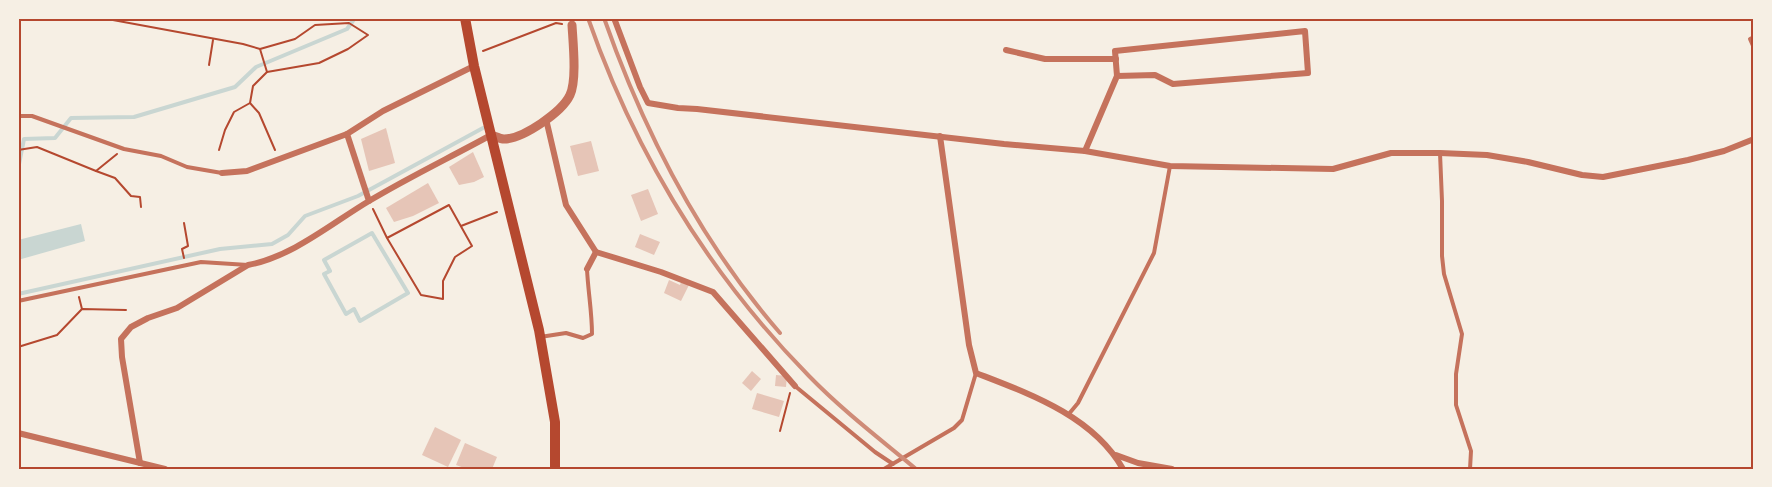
<svg xmlns="http://www.w3.org/2000/svg" width="1772" height="487" viewBox="0 0 1772 487" font-family="Montserrat,sans-serif">
  <rect width="100%" height="100%" fill="#f6efe4"/>
  <path fill="#c9d6d2" d="M 81,224 L 85,241 L 18,260 L 18,240 Z"/>
  <g fill="none" stroke-linecap="round" stroke-linejoin="round">
    <g stroke="#c9d6d2" stroke-width="4">
      <path d="M 18,169 L 24,139 L 55,138 L 71,118 L 134,117 L 235,87 L 256,67 L 347,29 L 355,18"/>
      <path d="M 372,233 L 408,293 L 360,321 L 354,309 L 346,314 L 324,274 L 330,271 L 324,260 Z"/>
      <path d="M 18,294 L 220,249 L 272,244 L 288,235 L 305,216 L 358,196 L 483,128"/>
    </g>
  </g>
  <g fill="#e6c5b7">
    <path d="M 386,128 L 395,163 L 369,171 L 361,139 Z"/>
    <path d="M 591,141 L 599,171 L 578,176 L 570,146 Z"/>
    <path d="M 473,152 L 484,177 L 474,182 L 459,185 L 449,167 Z"/>
    <path d="M 428,183 L 439,203 L 413,216 L 394,222 L 386,208 Z"/>
    <path d="M 648,189 L 658,214 L 641,221 L 631,195 Z"/>
    <path d="M 640,234 L 660,242 L 654,255 L 635,247 Z"/>
    <path d="M 669,280 L 680,285 L 681,282 L 689,285 L 681,301 L 664,293 Z"/>
    <path d="M 752,371 L 761,379 L 751,391 L 742,383 Z"/>
    <path d="M 776,375 L 787,376 L 786,387 L 775,386 Z"/>
    <path d="M 757,393 L 784,401 L 779,417 L 752,409 Z"/>
    <path d="M 435,427 L 461,440 L 448,467 L 422,455 Z"/>
    <path d="M 465,443 L 497,457 L 492,469 L 467,469 L 456,465 Z"/>
  </g>
  <g fill="none" stroke-linecap="round" stroke-linejoin="round">
    <g stroke="#b5482f" stroke-width="2">
      <path d="M 102,18 L 243,44 L 260,49 L 267,72 L 253,86 L 250,103 L 259,113 L 275,150"/>
      <path d="M 260,49 L 295,39 L 315,25 L 349,23 L 368,35 L 348,49 L 319,63 L 267,72"/>
      <path d="M 483,51 L 556,23 L 562,24"/>
      <path d="M 209,65 L 213,40"/>
      <path d="M 18,150 L 37,147 L 96,171 L 117,154"/>
      <path d="M 219,150 L 225,130 L 234,112 L 250,103"/>
      <path d="M 96,171 L 115,178 L 131,196 L 140,197 L 141,207"/>
      <path d="M 373,209 L 387,238 L 421,295 L 443,299 L 443,281 L 455,257 L 472,246 L 449,205 L 387,238"/>
      <path d="M 184,223 L 188,246 L 182,249 L 184,258"/>
      <path d="M 461,226 L 497,212"/>
      <path d="M 79,297 L 82,309"/>
      <path d="M 18,347 L 57,335 L 82,309 L 126,310"/>
      <path d="M 780,431 L 790,393"/>
    </g>
    <g stroke="#c5725c" stroke-width="4">
      <path d="M 1754,37 L 1750,39 L 1754,48"/>
      <path d="M 18,116 L 32,116 L 124,149 L 161,156 L 187,167 L 222,173"/>
      <path d="M 1440,153 L 1442,201 L 1442,256 L 1444,274 L 1462,334 L 1456,374 L 1456,405 L 1471,451 L 1470,469"/>
      <path d="M 18,301 L 201,262 L 248,265"/>
      <path d="M 540,337 L 566,333 L 583,338 L 592,334 C 592,312 588,291 587,269"/>
      <path d="M 795,386 L 875,452 L 893,464"/>
      <path d="M 1068,415 L 1078,403 L 1154,253 L 1170,166"/>
      <path d="M 884,469 L 954,428 L 962,420 L 976,373"/>
    </g>
    <g stroke="#c5725c" stroke-width="6">
      <path d="M 614,18 L 640,87 L 648,103 L 678,108 L 697,109 L 1004,144 L 1085,151 L 1170,166 L 1333,169 L 1391,153 L 1440,153 L 1487,155 L 1528,162 L 1582,175 L 1603,177 L 1688,160 L 1724,151 L 1754,139"/>
      <path d="M 1006,50 L 1045,59 L 1116,59"/>
      <path d="M 546,119 L 566,205 L 596,252"/>
      <path d="M 347,134 L 369,201"/>
      <path d="M 940,136 L 965,316 L 969,345 L 976,373 C 1030,394 1093,416 1123,469"/>
      <path d="M 1085,151 L 1117,76 L 1115,51 L 1305,31 L 1308,73 L 1173,84 L 1155,75 L 1117,76"/>
      <path d="M 222,173 L 247,171 L 347,134 L 383,111 L 474,66"/>
      <path d="M 587,269 L 596,252 L 661,272 L 713,292 L 795,386"/>
      <path d="M 18,433 L 165,469"/>
      <path d="M 1116,455 L 1138,463 L 1172,469"/>
      <path d="M 140,463 L 122,357 L 121,339 L 131,327 L 148,318 L 177,308 L 248,265 C 292,257 332,223 369,201 C 409,177 451,157 491,135"/>
    </g>
    <path stroke="#c5725c" stroke-width="9" d="M 491,135 C 495,136 500,139 504,139 C 523,139 562,112 570,95 C 577,80 573,43 572,25"/>
    <path stroke="#b5482f" stroke-width="10" d="M 465,18 L 474,66 L 539,330 L 555,422 L 555,469"/>
    <g stroke="#cf8b77" stroke-width="4">
      <path d="M 588,18 C 635,153 709,274 809,376 C 842,410 880,439 916,469"/>
      <path d="M 604,18 C 644,132 700,241 780,333"/>
    </g>
  </g>
  <rect width="1772" height="487" fill="none" stroke="#f6efe4" stroke-width="39"/>
  <rect x="20" y="20" width="1732" height="448" fill="none" stroke="#b5482f" stroke-width="2"/>
</svg>
